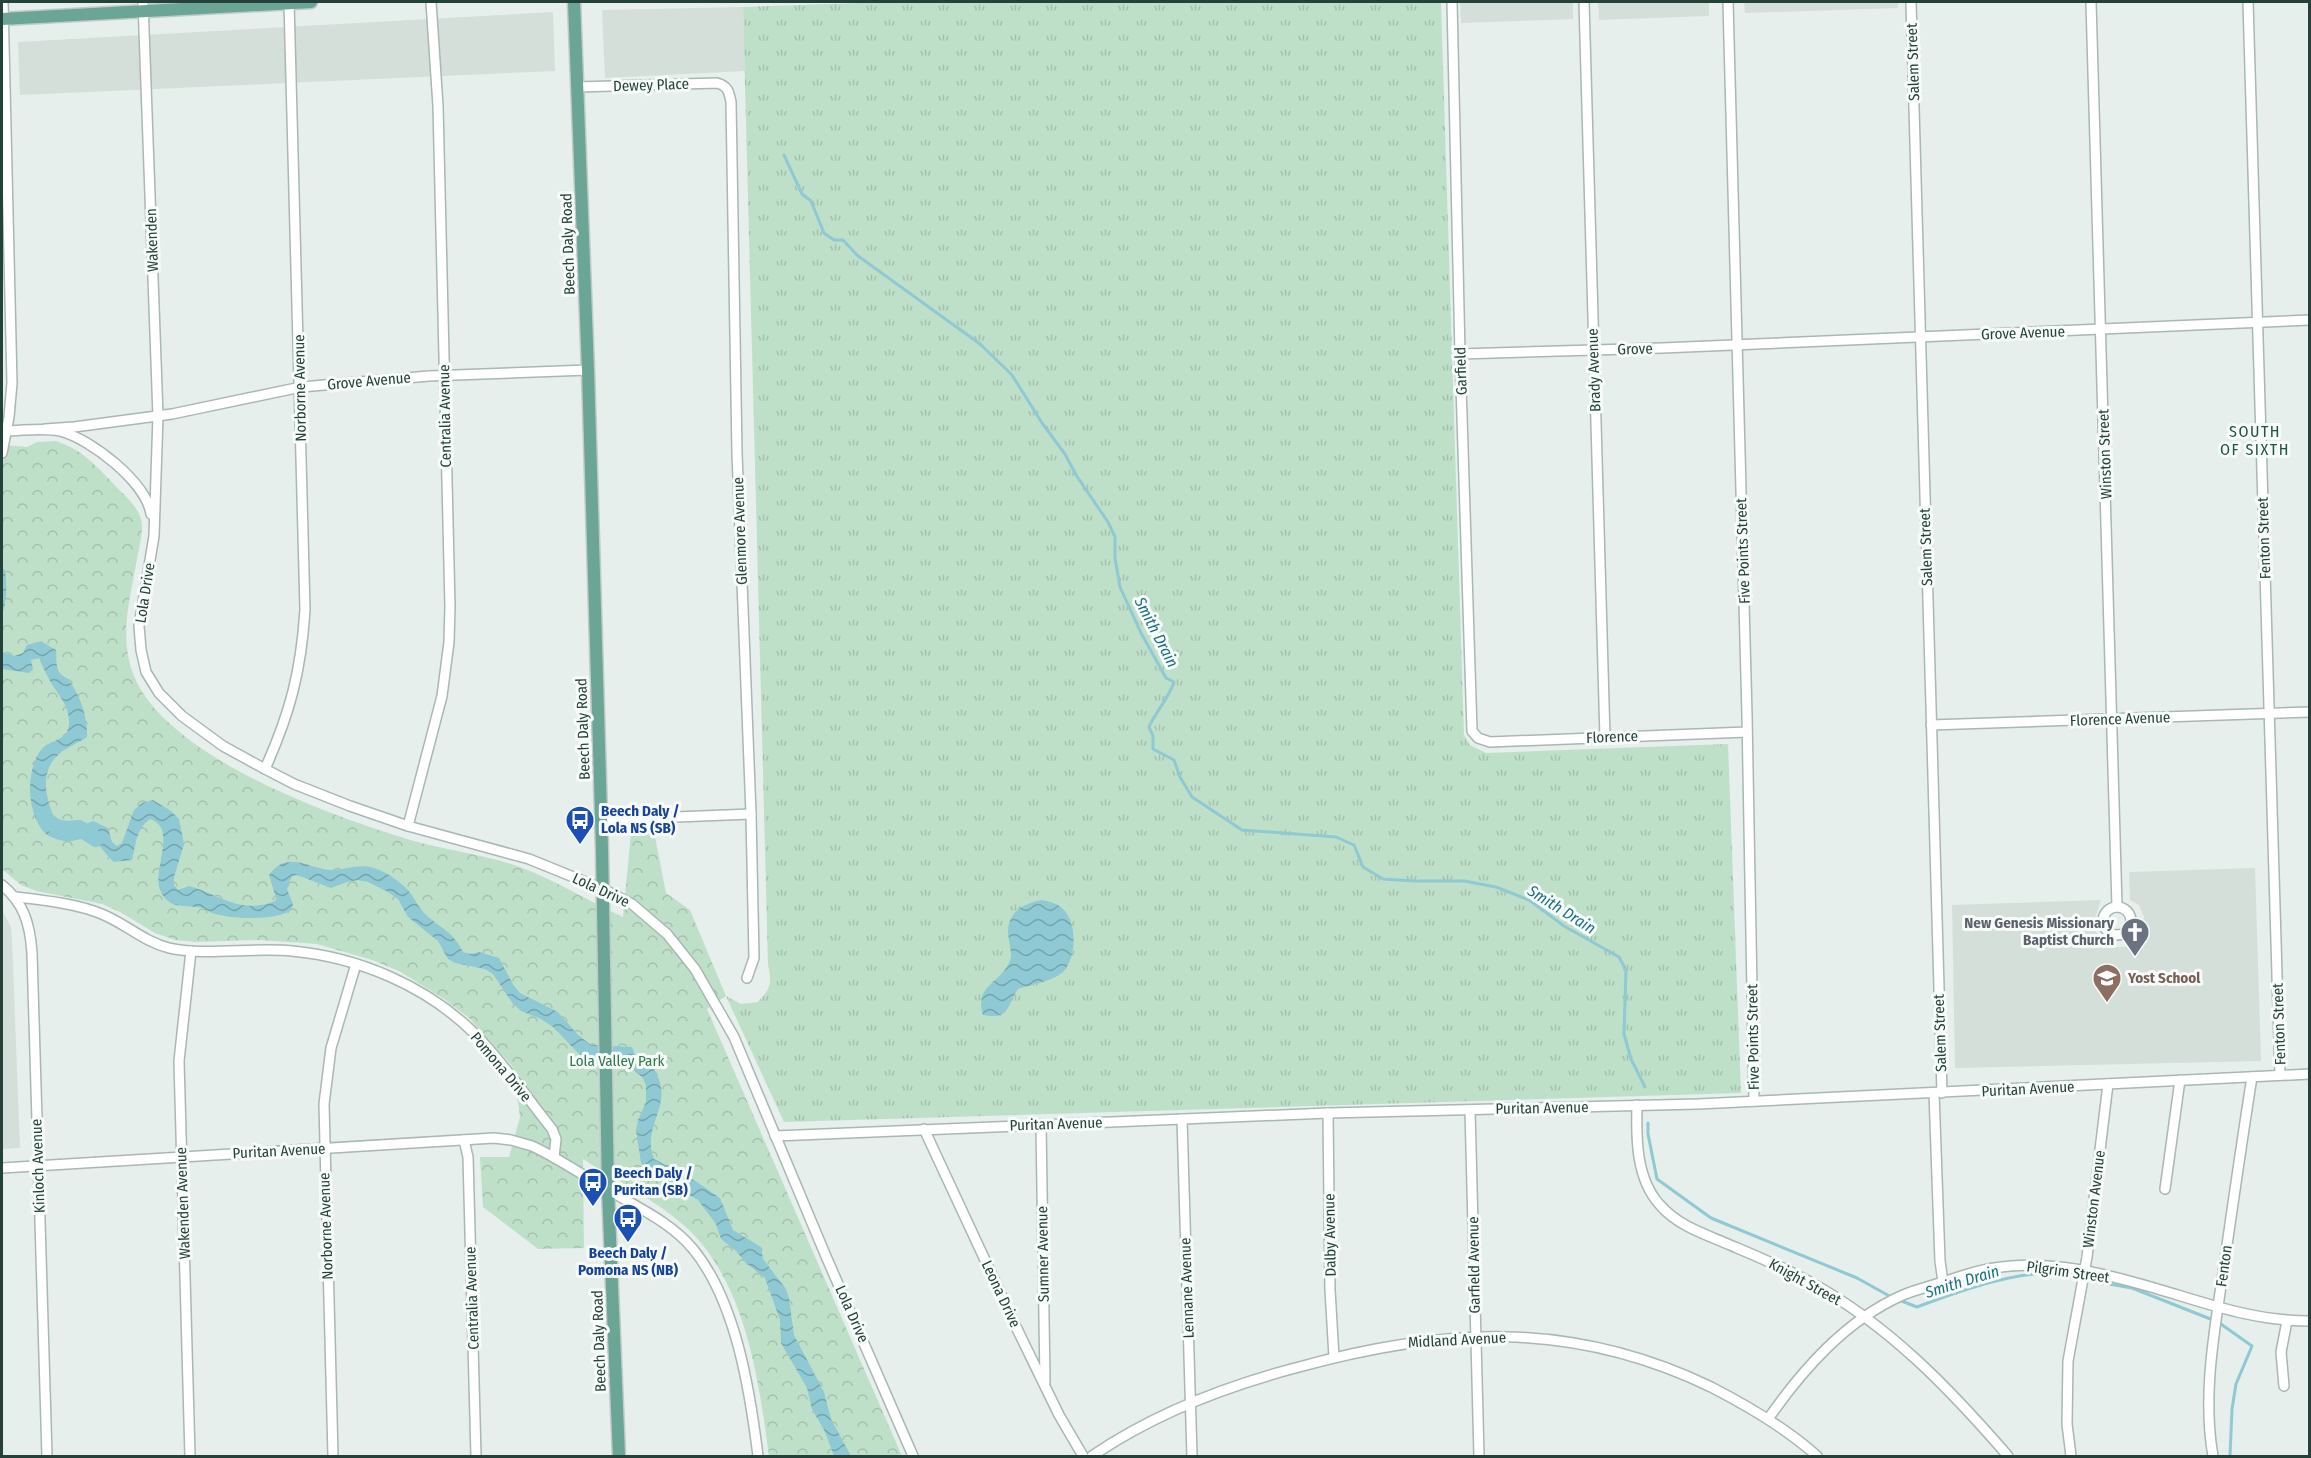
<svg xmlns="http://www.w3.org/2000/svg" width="2311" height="1458" viewBox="0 0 2311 1458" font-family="'Fira Sans Condensed',sans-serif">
  <defs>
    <pattern id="grass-tufts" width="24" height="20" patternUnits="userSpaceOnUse" patternTransform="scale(1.5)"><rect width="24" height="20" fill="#bfe0c8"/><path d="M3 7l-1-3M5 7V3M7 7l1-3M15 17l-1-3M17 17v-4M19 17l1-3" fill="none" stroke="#a4c1ad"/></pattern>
    <pattern id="forest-crowns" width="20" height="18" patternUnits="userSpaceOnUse" patternTransform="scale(1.5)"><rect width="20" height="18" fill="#bfe0c8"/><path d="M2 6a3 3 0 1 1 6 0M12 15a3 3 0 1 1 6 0" fill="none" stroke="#a4c1ad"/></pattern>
    <pattern id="water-waves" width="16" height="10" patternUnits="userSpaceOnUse" patternTransform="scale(1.5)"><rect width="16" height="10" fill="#8ec9d4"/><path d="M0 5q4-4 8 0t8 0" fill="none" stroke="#74a5ad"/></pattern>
  </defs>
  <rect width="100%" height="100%" fill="#e6efeb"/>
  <g fill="#d4dfda">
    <path d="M 1460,2 L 1573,2 L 1573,19 L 1461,23 Z"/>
    <path d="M 1598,2 L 1709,2 L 1709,16 L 1599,20 Z"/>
    <path d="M 1744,2 L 1898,2 L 1898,8 L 1745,13 Z"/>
    <path d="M 743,7 L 745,71 L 605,78 L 602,10 Z"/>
    <path d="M 553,12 L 555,71 L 20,95 L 18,42 Z"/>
    <path d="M 2255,868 L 2261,1061 L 1955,1068 L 1952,905 L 2101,900 L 2093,924 L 2099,938 L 2110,947 L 2126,947 L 2137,943 L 2143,930 L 2144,917 L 2139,905 L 2130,900 L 2129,872 Z"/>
    <path d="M 2,910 L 11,927 L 12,940 L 20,1148 L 2,1149 Z"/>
  </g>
  <path fill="url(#grass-tufts)" d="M 886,2 L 1441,2 L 1464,735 L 1470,745 L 1486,753 L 1728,744 L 1741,1093 L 784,1122 L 726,996 L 741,1004 L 758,1002 C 771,988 772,983 768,964 L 743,7 Z"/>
  <path fill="url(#forest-crowns)" d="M 56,441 C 82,450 91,461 110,480 C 119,491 137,504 141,519 C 144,531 139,548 137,559 C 128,609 114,654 147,699 C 197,766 328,815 407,839 C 443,850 482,854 517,866 C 554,879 588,901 623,917 L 631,833 L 654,832 L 666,893 L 690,910 L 726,996 L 707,1009 L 902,1456 L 769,1456 C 759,1381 746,1286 690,1231 C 661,1203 617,1181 583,1159 L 584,1248 L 538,1249 L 483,1207 L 480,1157 L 509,1157 L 520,1117 L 513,1067 L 469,1018 L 444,999 L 399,971 L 372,960 L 317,944 L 259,940 L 196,942 L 175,940 L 155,933 L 120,912 L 102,904 L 36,891 L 21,885 L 2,869 L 2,445 L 27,447 L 37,442 Z"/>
  <g fill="url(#water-waves)">
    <path d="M 2,568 L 5,570 C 7,586 7,600 2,615 Z"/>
    <path d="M 41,641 L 56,650 C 57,657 55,668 60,673 C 62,676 66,677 68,679 C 80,694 88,718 87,737 C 78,743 67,747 59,754 C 35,776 49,808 61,832 C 75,834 81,825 93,821 L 108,828 L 112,842 L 117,846 L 122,843 L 134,810 L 142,803 L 153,800 L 171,811 L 179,819 L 184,844 L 174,877 L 174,885 L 178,890 L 189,886 C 221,895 240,915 275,901 L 276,898 L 269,875 C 285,853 302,864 323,869 C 340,873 357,862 374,868 C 387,872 403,883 411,894 C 416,901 419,908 425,914 C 440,928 453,931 463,952 L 470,954 L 479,952 L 499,958 L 514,986 L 520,993 L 558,1012 L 578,1035 L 591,1045 L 632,1047 L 635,1055 C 654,1062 666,1083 660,1105 C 655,1124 646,1139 654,1159 L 694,1180 L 720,1198 L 733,1230 L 761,1247 L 763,1259 L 786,1289 L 789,1298 L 794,1335 L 824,1392 L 831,1419 L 851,1456 L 834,1456 L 825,1432 L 812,1409 L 807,1388 L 781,1343 L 780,1320 L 765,1278 L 746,1263 L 736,1251 L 721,1239 L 716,1224 L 698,1200 L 648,1171 L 641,1163 L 636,1130 L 638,1120 L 646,1102 L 646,1086 L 643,1078 L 629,1066 L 590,1061 L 579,1054 L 553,1027 L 541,1019 L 521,1011 L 513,1004 L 493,974 L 485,969 L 455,963 L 448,959 L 438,941 L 408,917 L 398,899 L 388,892 L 368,882 L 358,880 L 347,882 L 331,888 L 297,875 L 292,876 L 287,889 L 293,904 L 291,910 C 276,921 233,919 215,914 C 211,913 207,910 203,908 C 185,904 169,911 160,890 C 152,869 178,828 150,819 C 136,829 136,844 132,860 L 114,862 C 106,856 100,843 91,839 C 81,835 74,846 56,839 C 52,837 47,836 44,832 C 27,813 25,771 41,750 C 49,739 68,742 69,724 C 70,705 57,694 49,679 C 45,672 42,665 39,658 L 31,660 L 33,669 L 29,673 L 2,669 L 2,652 L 14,656 L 23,653 L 27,645 Z"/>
    <path d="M 1042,900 C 1050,902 1058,903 1064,910 C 1077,924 1077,958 1063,972 C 1051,982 1032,984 1018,989 C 1006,1007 1010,1020 983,1015 C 974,986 999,984 1009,963 C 1013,955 1010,949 1009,940 C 1004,915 1020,904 1042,900 Z"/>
  </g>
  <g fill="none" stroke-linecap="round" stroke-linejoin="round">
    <g stroke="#8ec9d4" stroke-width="3">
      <path d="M 784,155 L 802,194 L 811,201 L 824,233 L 834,240 L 843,240 L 858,256 L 980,344 L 1012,375 L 1042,423 L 1065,454 L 1076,475 L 1108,522 L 1115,537 L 1115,558 L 1120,587 L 1141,633 L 1166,678 L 1174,682 C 1169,698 1156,711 1149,727 L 1153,736 L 1153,749 L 1174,760 L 1180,777 L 1192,797 L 1242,830 L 1336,837 L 1354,845 L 1363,867 L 1383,879 L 1414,881 L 1464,881 L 1496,887 L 1529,900 L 1564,926 L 1619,957 L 1626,970 L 1624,1034 L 1631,1059 L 1645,1087"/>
      <path d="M 1648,1123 L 1648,1134 L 1657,1179 L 1711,1218 L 1857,1278 L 1893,1298"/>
      <path d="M 2092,1281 L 2132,1288 L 2213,1320"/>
      <path d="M 1899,1300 L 1917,1307 C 1954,1293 1996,1278 2035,1274 C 2047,1273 2061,1276 2073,1278"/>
      <path d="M 2218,1322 L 2252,1346 L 2236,1384 L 2232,1409 L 2230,1456"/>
    </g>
    <path stroke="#8ec9d4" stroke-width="16" d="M 44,816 C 53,829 64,830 79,828 L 96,839"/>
    <g stroke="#a8b8b2" stroke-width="12">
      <g id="minor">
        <path d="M 143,2 L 158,416 L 154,536 L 139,626 L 141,650 L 146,672 L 159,693 L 182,716 L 223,746 L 265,769 L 294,784 L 350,806 L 408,826 L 529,859 L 603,889 L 632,904 L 667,934 L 695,969 L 734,1037 L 825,1254 L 913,1456"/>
        <path d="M 1452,2 L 1460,354 L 1472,731 L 1478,738 L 1490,742 L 1747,732"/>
        <path d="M 1584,2 L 1605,738"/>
        <path d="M 1728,2 L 1747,715 L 1754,1101"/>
        <path d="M 1911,2 L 1942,1093"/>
        <path d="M 2091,2 L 2117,907"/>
        <path d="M 2248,2 L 2280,1075"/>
        <path d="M 577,87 L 717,83 C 728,86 729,92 731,102 L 737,453 L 751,814 L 754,958 L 747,978"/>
        <path d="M 1460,354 L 1662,348 L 2310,320"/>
        <path d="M 45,429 L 74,427 L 172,414 L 301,387 L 429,376 L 588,370"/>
        <path d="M 4,431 C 23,431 41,427 60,431 C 91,439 146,482 151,514"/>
        <path d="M 2,453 L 9,417 L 12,383 L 3,2"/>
        <path d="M 1931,725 L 2310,712"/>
        <path d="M 265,769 C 290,713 301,672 305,610 L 289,2"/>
        <path d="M 601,820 L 751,814"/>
        <path d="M 408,826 L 442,696 L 449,642 L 450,606 L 438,106 L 431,2"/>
        <path d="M 2,885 C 24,903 30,924 32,953 L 47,1456"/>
        <path d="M 16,897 C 43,900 80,904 104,915 C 127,925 145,942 169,948 C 204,956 253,947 292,951 C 358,957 427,986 475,1034 C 503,1062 527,1098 552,1129 L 556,1139 L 554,1157"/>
        <circle cx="2117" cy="921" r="14"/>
        <path d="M 1934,1093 L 1940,1261 L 1943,1282"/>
        <path d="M 1637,1105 C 1636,1138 1636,1179 1660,1205 C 1678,1226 1705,1234 1730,1245 C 1756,1256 1783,1267 1808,1281 C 1888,1324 1950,1389 2008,1456"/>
        <path d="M 1470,1110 L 1479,1456"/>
        <path d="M 1328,1113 L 1330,1290 L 1334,1357"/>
        <path d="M 1182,1119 L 1192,1456"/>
        <path d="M 1041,1124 L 1045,1382"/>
        <path d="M 924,1129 L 1019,1333 L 1059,1415 L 1083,1456"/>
        <path d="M 775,1136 L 1328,1113 L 1698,1104 L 2310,1074"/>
        <path d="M 464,1140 L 468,1157 L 476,1456"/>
        <path d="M 2,1168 L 494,1138 L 511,1140 L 532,1146 C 558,1158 582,1175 607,1189 C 636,1207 671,1222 693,1249 C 736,1301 750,1391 758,1456"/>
        <path d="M 2165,1189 L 2180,1080"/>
        <path d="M 2284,1386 L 2281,1352 L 2287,1321"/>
        <path d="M 1768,1419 C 1803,1369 1846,1320 1903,1295 C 1917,1289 1932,1286 1946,1281 C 1962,1276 1978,1270 1994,1268 C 2040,1260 2089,1270 2133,1282 C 2194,1298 2245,1321 2310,1321"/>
        <path d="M 190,1456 L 179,1061 L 191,951"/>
        <path d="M 333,1456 L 324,1104 L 331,1048 L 356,964"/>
        <path d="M 1092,1456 C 1155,1413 1226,1386 1299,1367 C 1444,1327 1572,1320 1711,1387 C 1748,1406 1786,1428 1817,1456"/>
        <path d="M 2071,1456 L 2067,1424 L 2068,1361 L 2087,1257 L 2108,1084"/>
        <path d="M 2213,1456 C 2202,1394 2215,1328 2224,1266 C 2233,1203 2242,1140 2252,1077"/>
      </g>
    </g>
    <g stroke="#c2cac8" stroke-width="15">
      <g id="major">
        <path d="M 574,2 L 588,370 L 602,849 L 608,1190 L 619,1456"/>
        <path d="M 2,19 L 311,2"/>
      </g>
    </g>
    <use href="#minor" stroke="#fff" stroke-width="9"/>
    <use href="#major" stroke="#6aa596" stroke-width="12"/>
  </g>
  <defs>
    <g id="bus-pin" transform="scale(1.5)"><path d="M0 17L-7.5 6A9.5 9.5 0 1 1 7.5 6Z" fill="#1a4fb4" stroke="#f7fbf9"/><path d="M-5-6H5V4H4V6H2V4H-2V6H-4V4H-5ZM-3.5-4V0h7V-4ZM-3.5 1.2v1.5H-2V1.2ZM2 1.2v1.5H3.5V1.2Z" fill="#fff"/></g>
    <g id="church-pin" transform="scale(1.5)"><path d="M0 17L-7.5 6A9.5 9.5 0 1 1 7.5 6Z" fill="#6b7280" stroke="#f7fbf9"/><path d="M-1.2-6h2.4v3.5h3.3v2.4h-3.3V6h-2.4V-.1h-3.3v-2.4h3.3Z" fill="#fff"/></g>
    <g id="school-pin" transform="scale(1.5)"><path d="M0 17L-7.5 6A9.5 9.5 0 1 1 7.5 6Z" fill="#8d6e63" stroke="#f7fbf9"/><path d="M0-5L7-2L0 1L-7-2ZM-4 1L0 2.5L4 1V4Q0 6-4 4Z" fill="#fff"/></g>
  </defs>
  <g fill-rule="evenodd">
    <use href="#bus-pin" x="580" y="820"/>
    <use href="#church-pin" x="2135" y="932"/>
    <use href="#school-pin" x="2107" y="978"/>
    <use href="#bus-pin" x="593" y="1182"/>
    <use href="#bus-pin" x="628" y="1218"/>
  </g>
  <g text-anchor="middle" stroke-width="6" stroke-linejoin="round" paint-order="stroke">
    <g font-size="15" fill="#24423a" stroke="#f7fbf9">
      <text transform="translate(1913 62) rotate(-92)" y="5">Salem Street</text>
      <text transform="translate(651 85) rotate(-2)" y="5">Dewey Place</text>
      <text transform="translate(152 240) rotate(-92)" y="5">Wakenden</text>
      <text transform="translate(568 244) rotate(-92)" y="5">Beech Daly Road</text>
      <text transform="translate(2023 333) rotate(-2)" y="5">Grove Avenue</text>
      <text transform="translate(1635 349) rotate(-2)" y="5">Grove</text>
      <text transform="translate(1594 370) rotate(-92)" y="5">Brady Avenue</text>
      <text transform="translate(1461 371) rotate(-92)" y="5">Garfield</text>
      <text transform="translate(369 381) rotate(-5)" y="5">Grove Avenue</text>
      <text transform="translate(300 388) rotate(-91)" y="5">Norborne Avenue</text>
      <text transform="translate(445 416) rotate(-91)" y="5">Centralia Avenue</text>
      <text transform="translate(2105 454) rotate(-92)" y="5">Winston Street</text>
      <text transform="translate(740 531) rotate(-92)" y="5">Glenmore Avenue</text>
      <text transform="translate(2264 538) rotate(-92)" y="5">Fenton Street</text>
      <text transform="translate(1926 547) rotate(-92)" y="5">Salem Street</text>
      <text transform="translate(1743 551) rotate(-92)" y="5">Five Points Street</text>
      <text transform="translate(145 593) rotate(-81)" y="5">Lola Drive</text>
      <text transform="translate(2120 719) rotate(-2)" y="5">Florence Avenue</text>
      <text transform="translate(583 729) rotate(-92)" y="5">Beech Daly Road</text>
      <text transform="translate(1612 737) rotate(-2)" y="5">Florence</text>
      <text transform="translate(601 890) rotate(25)" y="5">Lola Drive</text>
      <text transform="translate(2279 1024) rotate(-92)" y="5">Fenton Street</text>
      <text transform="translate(1940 1033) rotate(-92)" y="5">Salem Street</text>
      <text transform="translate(1753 1037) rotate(-91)" y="5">Five Points Street</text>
      <text transform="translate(501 1067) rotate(50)" y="5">Pomona Drive</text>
      <text transform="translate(2028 1089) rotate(-3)" y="5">Puritan Avenue</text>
      <text transform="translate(1542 1108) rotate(-1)" y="5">Puritan Avenue</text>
      <text transform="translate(1056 1124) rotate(-2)" y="5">Puritan Avenue</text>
      <text transform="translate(279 1151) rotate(-3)" y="5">Puritan Avenue</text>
      <text transform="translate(38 1166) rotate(-92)" y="5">Kinloch Avenue</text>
      <text transform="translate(2094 1199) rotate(-83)" y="5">Winston Avenue</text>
      <text transform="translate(183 1203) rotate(-92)" y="5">Wakenden Avenue</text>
      <text transform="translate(326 1226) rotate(-92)" y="5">Norborne Avenue</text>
      <text transform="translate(1330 1235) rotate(-91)" y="5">Dalby Avenue</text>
      <text transform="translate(1043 1254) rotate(-91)" y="5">Sumner Avenue</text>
      <text transform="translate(1474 1265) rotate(-91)" y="5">Garfield Avenue</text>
      <text transform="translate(2224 1266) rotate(-82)" y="5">Fenton</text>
      <text transform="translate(2068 1272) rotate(8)" y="5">Pilgrim Street</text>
      <text transform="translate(1805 1282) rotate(29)" y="5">Knight Street</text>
      <text transform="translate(1187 1288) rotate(-92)" y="5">Lennane Avenue</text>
      <text transform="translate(1001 1294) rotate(65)" y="5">Leona Drive</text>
      <text transform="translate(472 1298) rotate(-92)" y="5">Centralia Avenue</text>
      <text transform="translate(852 1314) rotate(66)" y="5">Lola Drive</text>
      <text transform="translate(1457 1340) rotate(-3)" y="5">Midland Avenue</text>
      <text transform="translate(599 1341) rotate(-92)" y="5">Beech Daly Road</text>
    </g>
    <g font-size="15" font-weight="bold" fill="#164399" stroke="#f7fbf9" text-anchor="start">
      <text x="601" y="816">Beech Daly /<tspan x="601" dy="17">Lola NS (SB)</tspan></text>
      <text x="614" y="1178">Beech Daly /<tspan x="614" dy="17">Puritan (SB)</tspan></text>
      <text x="628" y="1258" text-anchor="middle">Beech Daly /<tspan x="628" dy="17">Pomona NS (NB)</tspan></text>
    </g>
    <g font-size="15" font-weight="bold" fill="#5b616d" stroke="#f7fbf9" text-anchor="end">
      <text x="2114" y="928">New Genesis Missionary<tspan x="2114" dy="17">Baptist Church</tspan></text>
    </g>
    <g font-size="15" font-weight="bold" fill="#785e54" stroke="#f7fbf9" text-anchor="start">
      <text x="2128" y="983">Yost School</text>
    </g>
    <g font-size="15" fill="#2d7a4b" stroke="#f7fbf9">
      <text x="617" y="1066">Lola Valley Park</text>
    </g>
    <g font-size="16" letter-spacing="1.5" fill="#1f5548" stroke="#f7fbf9">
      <text x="2255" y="437">SOUTH<tspan x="2255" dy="18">OF SIXTH</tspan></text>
    </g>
    <g font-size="16" font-style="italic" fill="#1c6f80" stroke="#f7fbf9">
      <text transform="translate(1157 632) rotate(63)" y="6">Smith Drain</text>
      <text transform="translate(1562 909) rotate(32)" y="6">Smith Drain</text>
      <text transform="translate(1962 1281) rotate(-17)" y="6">Smith Drain</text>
    </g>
  </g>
  <rect width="2311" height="1458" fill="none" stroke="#24423a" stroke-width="6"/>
</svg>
